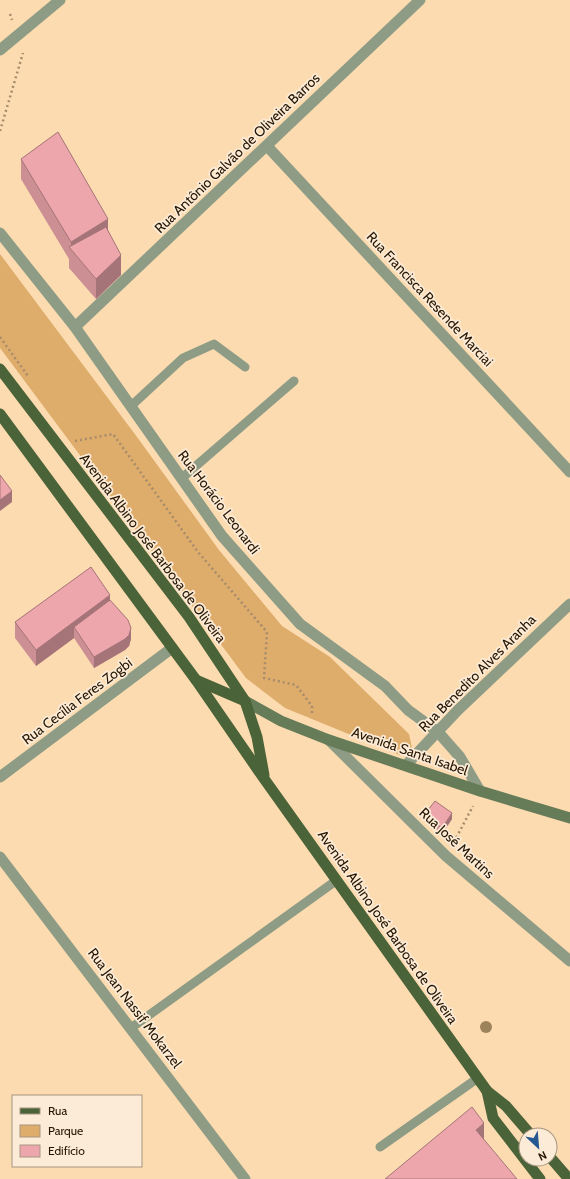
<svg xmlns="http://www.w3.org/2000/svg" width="570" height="1179" viewBox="0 0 570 1179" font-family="Cabin,sans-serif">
  <rect width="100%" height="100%" fill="#fcdbb0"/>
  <path fill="#deac6b" d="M 0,254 L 137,437 L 219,550 L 282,626 L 330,657 L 409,734 L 412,748 L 400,755 L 285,708 L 246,678 L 0,348 Z"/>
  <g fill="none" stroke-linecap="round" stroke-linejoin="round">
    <g stroke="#a68c6a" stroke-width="2.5" stroke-dasharray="2 3" stroke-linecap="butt">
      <path d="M 10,14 L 12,20"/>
      <path d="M 0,131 L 23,53"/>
      <path d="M 0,337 L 28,376"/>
      <path d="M 75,441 L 113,434 L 198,552 L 267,632 L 264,678 L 296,685 L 312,706 L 312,716"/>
      <path d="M 454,842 L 473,806"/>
    </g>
    <g stroke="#8e9c85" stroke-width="9">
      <path d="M 131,406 L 183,358 L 214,344 L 245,367"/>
      <path d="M 182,478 L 294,381"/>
      <path d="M 131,1028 L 337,880"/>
      <path d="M 380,1147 L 478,1078"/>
    </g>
    <g stroke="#8e9c85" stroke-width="11">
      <path d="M 0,50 L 60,0"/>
      <path d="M 267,146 L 570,472"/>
      <path d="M 0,233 L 75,327 L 222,536 L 300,624 L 385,686 L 408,710 L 438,732 L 460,757 L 480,791"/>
      <path d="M 75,327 L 420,0"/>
      <path d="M 329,740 L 446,856 L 570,961"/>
      <path d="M 406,765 L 458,710 L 570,604"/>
      <path d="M 0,777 L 172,648"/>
      <path d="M 0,857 L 245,1179"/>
    </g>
    <path stroke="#667b58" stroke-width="11" d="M 245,701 L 281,721 L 329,740 L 480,791 L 570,818"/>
    <g stroke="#4b6339" stroke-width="11">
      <path d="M 0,369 L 189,617 L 245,701 L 257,737 L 264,775"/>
      <path d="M 0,414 L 196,680 L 265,780 L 487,1091 L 506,1106 L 531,1135"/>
      <path d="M 196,680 L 245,701"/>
      <path d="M 487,1091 L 493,1118 L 540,1179"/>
      <path d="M 550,1157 L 569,1179"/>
    </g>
  </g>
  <circle fill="#9d825e" cx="486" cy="1027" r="6"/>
  <g fill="#cb8f94">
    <path d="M 21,159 L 108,230 L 121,275 L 96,299 L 69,268 L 69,259 L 21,179 Z"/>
    <path d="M 110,600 L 131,639 L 129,646 L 125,650 L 94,668 L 74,638 L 36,666 L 15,638 L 15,622 Z"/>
    <path d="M 424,815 L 452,819 L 442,834 L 424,821 Z"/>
  </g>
  <g fill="#a57478">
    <path d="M 108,219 L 108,240 L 71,250 L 71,242 Z"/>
    <path d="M 121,255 L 121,275 L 96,299 L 96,279 Z"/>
    <path d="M 12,491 L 12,502 L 0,511 L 0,500 Z"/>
    <path d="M 110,595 L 110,611 L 74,627 L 74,638 L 36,666 L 36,650 Z"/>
    <path d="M 131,628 L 131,639 L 129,646 L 125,650 L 94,668 L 94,657 Z"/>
    <path d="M 452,813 L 452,819 L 442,834 L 442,828 Z"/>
    <path d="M 484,1123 L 484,1143 L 476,1130 Z"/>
  </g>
  <g fill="#eca6ac" stroke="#a57478">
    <path d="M 58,132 L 108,219 L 71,242 L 21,159 Z"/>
    <path d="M 106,227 L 121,255 L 96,279 L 69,247 Z"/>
    <path d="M 0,475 L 12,491 L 0,500 Z"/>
    <path d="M 91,567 L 110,595 L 36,650 L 15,622 Z"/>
    <path d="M 110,600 L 128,620 L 131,628 L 129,635 L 125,639 L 94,657 L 74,627 Z"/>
    <path d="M 435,801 L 452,813 L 442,828 L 424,815 Z"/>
    <path d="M 472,1107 L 484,1123 L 476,1130 L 517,1179 L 385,1179 Z"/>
  </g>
  <g text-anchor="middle" stroke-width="3.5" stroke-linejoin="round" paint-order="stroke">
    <g font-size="14" fill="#251602" stroke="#fcebd6">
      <text transform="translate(237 153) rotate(-44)" y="5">Rua Antônio Galvão de Oliveira Barros</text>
      <text transform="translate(430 299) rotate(47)" y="5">Rua Francisca Resende Marciai</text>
      <text transform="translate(219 502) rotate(53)" y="5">Rua Horácio Leonardi</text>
      <text transform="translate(153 548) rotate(53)" y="5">Avenida Albino José Barbosa de Oliveira</text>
      <text transform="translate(477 673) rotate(-45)" y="5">Rua Benedito Alves Aranha</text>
      <text transform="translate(77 701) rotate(-37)" y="5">Rua Cecília Feres Zogbi</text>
      <text transform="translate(410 751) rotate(19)" y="5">Avenida Santa Isabel</text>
      <text transform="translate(457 843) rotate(43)" y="5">Rua José Martins</text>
      <text transform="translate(388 927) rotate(55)" y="5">Avenida Albino José Barbosa de Oliveira</text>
      <text transform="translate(135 1008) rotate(53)" y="5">Rua Jean Nassif Mokarzel</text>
    </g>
  </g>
  <rect x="12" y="1095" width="130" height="72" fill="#fcebd6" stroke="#a69681"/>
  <rect x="20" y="1108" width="20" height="6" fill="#4b6339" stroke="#a69681"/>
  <text x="48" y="1115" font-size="12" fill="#251602">Rua</text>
  <rect x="20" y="1125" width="20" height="12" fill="#deac6b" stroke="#a69681"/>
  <text x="48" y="1135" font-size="12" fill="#251602">Parque</text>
  <rect x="20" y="1145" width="20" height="12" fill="#eca6ac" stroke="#a69681"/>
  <text x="48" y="1155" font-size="12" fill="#251602">Edifício</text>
  <g transform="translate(538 1147) rotate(154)"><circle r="19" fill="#fcebd6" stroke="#a69681"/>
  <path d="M0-3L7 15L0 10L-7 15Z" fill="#255991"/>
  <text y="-6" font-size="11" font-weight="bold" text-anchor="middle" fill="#251602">N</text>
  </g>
</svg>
